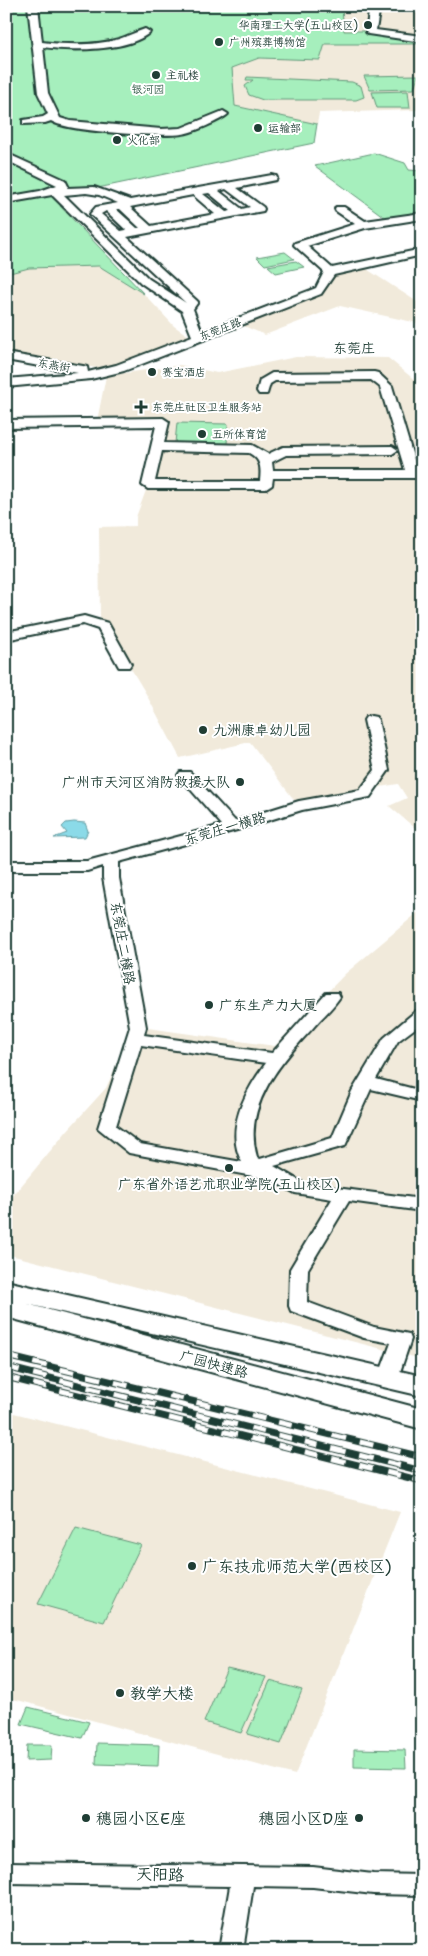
<svg xmlns="http://www.w3.org/2000/svg" width="428" height="1956" viewBox="0 0 428 1956" font-family="'Shantell Sans','LXGW WenKai TC',sans-serif">
  <rect width="100%" height="100%" fill="#fff"/>
  <filter id="ink" filterUnits="userSpaceOnUse"><feTurbulence type="fractalNoise" baseFrequency=".02" numOctaves="2"/><feDisplacementMap in="SourceGraphic" scale="10" xChannelSelector="R" yChannelSelector="G"/><feConvolveMatrix kernelMatrix="1 2 1 2 8 2 1 2 1" color-interpolation-filters="sRGB"/></filter>
  <g filter="url(#ink)">
    <g fill="#f1eadb">
      <path d="M 304,6 L 422,6 L 422,112 L 418,110 L 319,113 L 317,124 L 235,106 L 231,68 L 259,58 L 320,60 Z"/>
      <path d="M 99,266 L 144,294 L 174,326 L 192,338 L 136,363 L 104,369 L 6,354 L 6,274 L 28,268 Z"/>
      <path d="M 365,268 L 422,305 L 422,324 L 340,306 L 265,335 L 239,324 L 324,291 L 336,274 Z"/>
      <path d="M 296,357 L 388,358 L 422,386 L 422,834 L 389,806 L 407,798 L 398,784 L 295,801 L 250,742 L 180,758 L 145,692 L 100,617 L 99,527 L 136,526 L 136,517 L 148,485 L 163,423 L 97,421 L 106,376 L 180,365 L 217,373 Z"/>
      <path d="M 422,909 L 422,1359 L 6,1254 L 6,1204 L 66,1132 L 106,1088 L 134,1026 L 275,1046 L 345,974 Z"/>
      <path d="M 6,1411 L 400,1512 L 295,1775 L 6,1697 L 6,1619 L 10,1613 L 6,1612 Z"/>
    </g>
    <g fill="#a6efbd" stroke="#629678">
      <path d="M 6,6 L 373,6 L 372,9 L 342,9 L 344,31 L 368,31 L 422,40 L 422,44 L 325,44 L 320,60 L 259,58 L 232,68 L 235,106 L 317,124 L 314,143 L 88,190 L 67,196 L 60,206 L 144,294 L 99,266 L 29,268 L 6,274 Z"/>
      <path d="M 418,75 L 414,89 L 370,90 L 364,76 Z"/>
      <path d="M 247,77 L 352,82 L 361,86 L 364,97 L 356,100 L 263,100 L 249,95 L 245,86 L 253,80 L 246,80 Z"/>
      <path d="M 408,91 L 410,108 L 377,108 L 372,92 Z"/>
      <path d="M 374,153 L 405,163 L 409,170 L 422,171 L 422,213 L 387,219 L 315,166 Z"/>
      <path d="M 285,252 L 294,259 L 265,265 L 257,257 Z"/>
      <path d="M 296,261 L 304,267 L 276,273 L 268,266 Z"/>
      <path d="M 177,423 L 228,424 L 227,444 L 175,443 Z"/>
      <path d="M 76,1528 L 141,1545 L 104,1622 L 38,1604 Z"/>
      <path d="M 227,1668 L 266,1677 L 241,1733 L 204,1722 Z"/>
      <path d="M 270,1681 L 302,1690 L 281,1744 L 247,1734 Z"/>
      <path d="M 28,1707 L 89,1722 L 82,1738 L 21,1724 Z"/>
      <path d="M 97,1743 L 159,1745 L 158,1766 L 96,1764 Z"/>
      <path d="M 27,1745 L 52,1745 L 51,1760 L 26,1761 Z"/>
      <path d="M 354,1749 L 405,1750 L 406,1768 L 354,1767 Z"/>
    </g>
    <path fill="#8bdae8" stroke="#609ba0" d="M 74,822 L 85,823 L 88,831 L 85,837 L 54,838 L 67,833 L 62,827 L 66,823 Z"/>
    <g fill="none" stroke-linecap="round" stroke-linejoin="round">
      <g stroke="#1f3d34" stroke-width="4">
        <g id="minor">
          <path d="M 28,6 L 38,6 L 42,42 C 67,45 95,46 119,39 C 128,36 136,32 145,29 L 150,32 C 129,52 69,51 43,47 L 48,93 L 60,118 L 70,121 L 161,129 L 181,128 L 223,111 L 228,114 C 222,120 192,133 182,134 C 161,137 67,132 51,121 L 45,123 L 23,124 L 23,120 L 43,117 L 48,114 L 38,93 Z"/>
          <path d="M 370,6 L 380,6 L 376,30 L 422,36 L 422,42 L 368,34 L 366,32 Z"/>
          <path d="M 6,153 L 65,180 L 68,186 L 67,188 L 94,187 L 130,200 L 272,175 L 276,176 L 277,178 L 276,180 L 237,188 L 263,207 L 264,209 L 263,211 L 127,237 L 196,300 L 198,302 L 193,309 L 202,332 L 316,288 L 324,272 L 294,245 L 295,243 L 355,224 L 336,211 L 335,209 L 336,207 L 344,207 L 365,221 L 422,213 L 422,219 L 365,228 L 307,246 L 332,268 L 422,249 L 422,255 L 334,275 L 321,294 L 124,371 L 91,379 L 6,387 L 6,379 L 78,373 L 6,360 L 6,353 L 83,366 L 87,367 L 88,372 L 116,365 L 192,336 L 182,311 L 141,283 L 52,195 L 6,203 L 6,197 L 40,191 L 57,185 L 6,160 ZM 226,189 L 250,207 L 242,209 L 219,191 ZM 86,193 L 99,195 L 118,203 L 96,207 L 90,214 L 186,303 L 149,279 L 64,195 ZM 209,193 L 231,211 L 226,212 L 203,194 ZM 193,195 L 215,214 L 151,226 L 130,207 ZM 116,209 L 120,209 L 140,228 L 137,228 ZM 106,211 L 126,230 L 121,231 L 101,214 Z"/>
          <path d="M 374,372 L 378,373 L 392,386 L 417,470 L 422,470 L 422,478 L 273,478 L 272,485 L 266,489 L 148,489 L 142,485 L 156,426 L 6,428 L 6,420 L 163,418 L 169,422 L 164,443 L 252,445 L 268,454 L 283,447 L 392,446 L 398,450 L 392,454 L 286,455 L 272,462 L 273,470 L 405,470 L 380,387 L 371,380 L 275,381 L 270,384 L 267,394 L 259,394 L 257,391 L 260,380 L 272,373 ZM 162,451 L 249,453 C 262,460 261,469 260,481 L 155,481 Z"/>
          <path d="M 84,616 L 108,623 L 131,664 L 129,667 L 119,667 L 98,629 L 83,624 L 6,640 L 6,632 Z"/>
          <path d="M 371,716 L 376,717 L 378,720 L 389,770 L 370,797 L 302,810 L 237,830 L 119,862 L 119,878 L 146,1027 L 144,1035 L 272,1053 L 326,993 L 338,993 L 340,997 C 332,1009 321,1018 312,1029 C 280,1063 242,1107 257,1157 L 260,1159 L 332,1138 L 352,1091 L 384,1038 L 416,1011 L 422,1010 L 422,1023 L 398,1041 L 376,1079 L 422,1091 L 422,1101 L 371,1089 L 345,1146 L 274,1166 L 305,1184 L 422,1199 L 422,1211 L 349,1201 L 308,1269 L 307,1302 L 374,1327 L 409,1334 L 411,1339 L 398,1378 L 395,1383 L 388,1385 L 381,1383 L 378,1378 L 391,1343 L 364,1338 L 291,1311 L 289,1306 L 290,1269 L 332,1199 L 295,1193 L 269,1179 L 129,1153 L 98,1128 L 130,1027 L 103,878 L 103,866 L 87,871 L 6,871 L 6,861 L 87,861 L 222,825 L 178,775 L 180,772 L 190,772 L 235,821 L 299,801 L 360,790 L 375,770 L 364,720 L 366,717 ZM 141,1045 L 266,1063 C 246,1090 224,1129 242,1162 L 140,1144 L 116,1126 Z"/>
          <path d="M 6,1863 L 313,1867 L 373,1874 L 422,1875 L 422,1895 L 373,1894 L 313,1887 L 253,1886 L 243,1950 L 219,1950 L 230,1886 L 6,1883 Z"/>
        </g>
      </g>
      <g stroke="#1f3d34" stroke-width="4">
        <path id="highway" d="M 6,1281 L 422,1376 L 422,1396 L 27,1304 L 422,1409 L 422,1429 L 6,1317 Z"/>
      </g>
      <use href="#minor" fill="#fff" fill-rule="evenodd"/>
      <use href="#highway" fill="#fff" fill-rule="evenodd"/>
      <g stroke="#1f3d34" stroke-width="7">
        <g id="rail">
          <path d="M 6,1356 L 422,1457"/>
          <path d="M 6,1367 L 422,1471"/>
          <path d="M 6,1377 L 422,1481"/>
        </g>
      </g>
      <use href="#rail" stroke="#fff" stroke-width="5" stroke-dasharray="14" stroke-linecap="butt"/>
    </g>
  </g>
  <g fill="#1f3d34" stroke="#fff" stroke-width="2">
    <circle cx="368" cy="25" r="5"/>
    <circle cx="219" cy="42" r="5"/>
    <circle cx="156" cy="75" r="5"/>
    <circle cx="258" cy="128" r="5"/>
    <circle cx="117" cy="140" r="5"/>
    <circle cx="152" cy="372" r="5"/>
    <path d="M138.5 399.5h5v5h5v5h-5v5h-5v-5h-5v-5h5z"/>
    <circle cx="202" cy="434" r="5"/>
    <circle cx="203" cy="730" r="5"/>
    <circle cx="240" cy="782" r="5"/>
    <circle cx="209" cy="1005" r="5"/>
    <circle cx="229" cy="1168" r="5"/>
    <circle cx="192" cy="1566" r="5"/>
    <circle cx="120" cy="1693" r="5"/>
    <circle cx="86" cy="1818" r="5"/>
    <circle cx="359" cy="1818" r="5"/>
  </g>
  <g text-anchor="middle" stroke-width="4" stroke-linejoin="round" paint-order="stroke">
    <g font-size="11" fill="#1f3d34" stroke="#fff" text-anchor="start">
      <text x="358" y="29" text-anchor="end">华南理工大学(五山校区)</text>
      <text x="229" y="46">广州殡葬博物馆</text>
      <text x="166" y="79">主礼楼</text>
      <text x="268" y="132">运输部</text>
      <text x="127" y="144">火化部</text>
      <text x="162" y="376">赛宝酒店</text>
      <text x="152" y="411">东莞庄社区卫生服务站</text>
      <text x="212" y="438">五所体育馆</text>
    </g>
    <g font-size="11" fill="#3a614f" stroke="#fff">
      <text x="148" y="93">银河园</text>
    </g>
    <g font-size="11" fill="#1f3d34" stroke="#fff">
      <text transform="translate(220 329) rotate(-21)" y="4">东莞庄路</text>
      <text transform="translate(54 365) rotate(10)" y="4">东燕街</text>
    </g>
    <g font-size="14" fill="#1f3d34" stroke="#fff">
      <text x="354" y="353">东莞庄</text>
    </g>
    <g font-size="14" fill="#1f3d34" stroke="#fff" text-anchor="start">
      <text x="213" y="735">九洲康卓幼儿园</text>
      <text x="230" y="787" text-anchor="end">广州市天河区消防救援大队</text>
      <text x="219" y="1010">广东生产力大厦</text>
      <text x="229" y="1189" text-anchor="middle">广东省外语艺术职业学院(五山校区)</text>
    </g>
    <g font-size="14" fill="#1f3d34" stroke="#fff">
      <text transform="translate(225 828) rotate(-16)" y="5">东莞庄一横路</text>
      <text transform="translate(123 943) rotate(80)" y="5">东莞庄二横路</text>
      <text transform="translate(214 1364) rotate(15)" y="5">广园快速路</text>
    </g>
    <g font-size="16" fill="#1f3d34" stroke="#fff" text-anchor="start">
      <text x="202" y="1572">广东技术师范大学(西校区)</text>
      <text x="130" y="1699">教学大楼</text>
      <text x="96" y="1824">穗园小区E座</text>
      <text x="349" y="1824" text-anchor="end">穗园小区D座</text>
    </g>
    <g font-size="16" fill="#1f3d34" stroke="#fff">
      <text transform="translate(160 1874) rotate(1)" y="6">天阳路</text>
    </g>
  </g>
  <rect width="428" height="1956" fill="none" stroke="#fff" stroke-width="25"/>
  <rect x="12" y="12" width="403" height="1931" fill="none" stroke="#1f3d34" stroke-width="2" filter="url(#ink)"/>
</svg>
